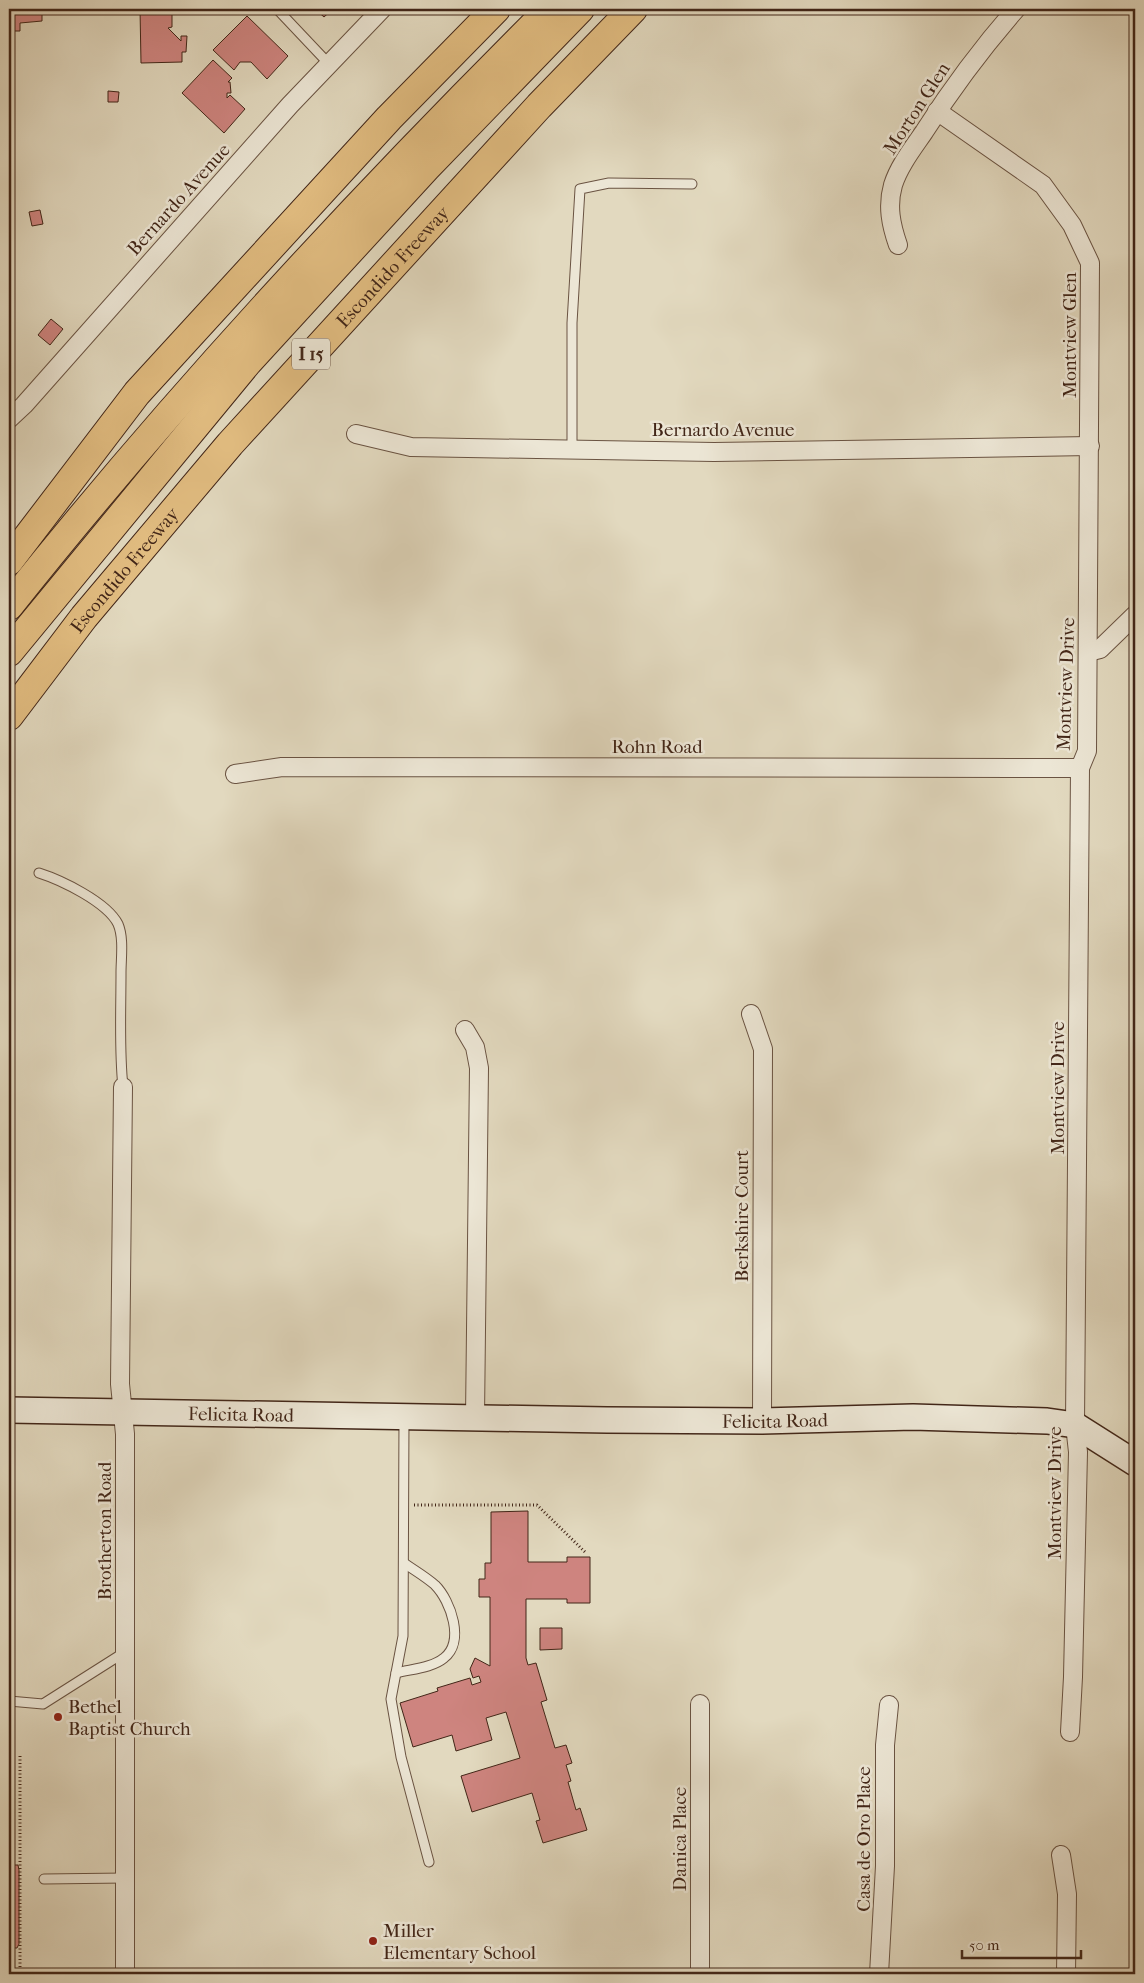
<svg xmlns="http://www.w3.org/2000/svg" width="1144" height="1983" viewBox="0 0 1144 1983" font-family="'IM FELL French Canon',serif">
  <rect width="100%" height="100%" fill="#e2d9bf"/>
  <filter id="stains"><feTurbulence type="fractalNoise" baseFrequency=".004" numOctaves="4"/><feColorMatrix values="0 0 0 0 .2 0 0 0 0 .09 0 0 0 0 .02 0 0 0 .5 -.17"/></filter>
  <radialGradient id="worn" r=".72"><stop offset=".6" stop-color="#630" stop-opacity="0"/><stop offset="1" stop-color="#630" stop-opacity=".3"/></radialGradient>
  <g fill="#ce847f" stroke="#422618">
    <path d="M 9,9 L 50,9 L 50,12 L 42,12 L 42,21 L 20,23 L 20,31 L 9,31 Z"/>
    <path d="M 140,9 L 172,9 L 172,27 L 168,28 L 181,41 L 181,36 L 187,36 L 186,52 L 182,52 L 182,62 L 141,63 Z"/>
    <path d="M 315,9 L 333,9 L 324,17 Z"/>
    <path d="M 247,16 L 288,56 L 267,79 L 251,62 L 240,62 L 234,70 L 213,50 Z"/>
    <path d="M 213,60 L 232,78 L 228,82 L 230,82 L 231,93 L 227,93 L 227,98 L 230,95 L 245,109 L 224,133 L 182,93 Z"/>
    <path d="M 108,91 L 119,92 L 118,102 L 108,102 Z"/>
    <rect x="9" y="92" width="1" height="19"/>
    <path d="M 40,210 L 43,224 L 32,226 L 29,212 Z"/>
    <path d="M 13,240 L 14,259 L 9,260 L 9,241 Z"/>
    <path d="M 51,319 L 63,329 L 50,345 L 38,335 Z"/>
    <path d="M 528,1511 L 528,1562 L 567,1562 L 567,1557 L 590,1557 L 590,1603 L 567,1603 L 567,1599 L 526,1599 L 526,1658 L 528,1665 L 536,1663 L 547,1700 L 541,1702 L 555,1748 L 566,1745 L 572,1763 L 566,1765 L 571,1781 L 568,1782 L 576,1810 L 580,1808 L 587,1830 L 543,1843 L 536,1821 L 540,1820 L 532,1793 L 472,1812 L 461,1776 L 520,1758 L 506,1712 L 486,1718 L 492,1740 L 456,1751 L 452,1735 L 413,1747 L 400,1703 L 438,1691 L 437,1688 L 470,1678 L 472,1685 L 481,1682 L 479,1676 L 473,1678 L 470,1669 L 475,1658 L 490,1666 L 490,1597 L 479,1597 L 479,1579 L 485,1579 L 485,1563 L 491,1563 L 491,1512 Z"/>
    <path d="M 540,1628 L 562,1628 L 562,1649 L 540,1650 Z"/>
    <path d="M 9,1786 L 13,1814 L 13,1835 L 9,1835 Z"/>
    <path d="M 9,1865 L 18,1865 L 19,1870 L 19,1944 L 17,1948 L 9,1948 Z"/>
  </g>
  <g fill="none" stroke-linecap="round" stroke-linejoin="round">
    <g stroke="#6a5342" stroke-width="11">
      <g id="lane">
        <path d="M 277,9 L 329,64"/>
        <path d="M 572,449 L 572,323 L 580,189 L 609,183 L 692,184"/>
        <path d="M 39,873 C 61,880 107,902 118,924 C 124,938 121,958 121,973 C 121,1011 119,1050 123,1087"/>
        <path d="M 404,1419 L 403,1636 L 391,1699 L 401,1757 L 429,1862"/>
        <path d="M 396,1673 C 411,1669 432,1668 444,1658 C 465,1642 451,1601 435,1585 C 426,1577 414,1570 404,1563"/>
        <path d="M 9,1701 L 43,1704 L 125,1652"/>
        <path d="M 44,1879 L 125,1878"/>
      </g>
    </g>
    <g stroke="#6a5342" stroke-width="20">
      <g id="street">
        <path d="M 937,111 L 1043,185 L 1072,225 L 1090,263 L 1087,751 L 1080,768 L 1075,1425 L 1078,1452 L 1073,1677 L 1070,1732"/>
        <path d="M 898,245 C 891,225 887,206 893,185 C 899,166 913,148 924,132 C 952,88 982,48 1016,9"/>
        <path d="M 9,419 L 24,405 L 290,105 L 382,9"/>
        <path d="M 356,434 L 411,447 L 714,452 L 1090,446"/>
        <path d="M 1088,652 L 1100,649 L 1135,615"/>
        <path d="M 235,774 L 282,767 L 1080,768"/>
        <path d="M 751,1014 L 763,1049 L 762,1421"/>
        <path d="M 465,1030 L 475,1047 L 479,1068 L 475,1417"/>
        <path d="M 123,1087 L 120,1384 L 125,1434 L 125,1974"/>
        <path d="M 1061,1855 L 1067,1894 L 1066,1974"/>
        <path d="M 700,1974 L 700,1704"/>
        <path d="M 879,1974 L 885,1866 L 885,1745 L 889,1705"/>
      </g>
    </g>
    <g stroke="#422618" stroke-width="28">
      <g id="secondary">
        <path id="s1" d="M 9,1410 L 607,1420 L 762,1421 L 913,1417 L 1047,1421 L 1075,1425 L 1135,1463"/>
      </g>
    </g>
    <g stroke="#422618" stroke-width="30">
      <g id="highway">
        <path d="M 9,561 L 137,393 L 389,118 L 496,9"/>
        <path d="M 9,606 C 176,396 359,199 550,9"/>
        <path d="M 9,652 L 248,362 L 426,168 L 580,9"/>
        <path id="s2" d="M 9,716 L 84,617 L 230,444 L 539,106 L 633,9"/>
      </g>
    </g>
    <g stroke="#422618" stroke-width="3" stroke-dasharray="1 2.5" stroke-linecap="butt">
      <path d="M 414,1505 L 537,1505 L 586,1553"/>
      <path d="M 20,1974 L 20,1754"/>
    </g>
    <use href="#lane" stroke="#ece6d5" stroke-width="9"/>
    <use href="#street" stroke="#ece6d5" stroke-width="18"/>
    <use href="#secondary" stroke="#ece6d5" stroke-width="25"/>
    <use href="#highway" stroke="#e1bc80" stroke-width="28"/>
  </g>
  <g fill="#8f2418" stroke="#ece6d5" stroke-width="2">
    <circle cx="58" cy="1717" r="5"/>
    <circle cx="373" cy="1941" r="5"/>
  </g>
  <g text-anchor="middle" stroke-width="5" stroke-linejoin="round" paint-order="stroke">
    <rect fill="#ece6d5" stroke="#756051" stroke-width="1" x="292" y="338.5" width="38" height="31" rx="4"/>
    <g font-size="18" font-weight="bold" fill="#422618">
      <text x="311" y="360">I 15</text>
    </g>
    <g font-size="19" fill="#422618" stroke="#ece6d5">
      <text transform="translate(916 108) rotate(-57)" y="7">Morton Glen</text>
      <text transform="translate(178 199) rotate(-48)" y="7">Bernardo Avenue</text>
      <text dy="7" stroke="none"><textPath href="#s2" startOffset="591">Escondido Freeway</textPath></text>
      <text transform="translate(1069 335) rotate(-90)" y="7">Montview Glen</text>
      <text x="723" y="436">Bernardo Avenue</text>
      <text dy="7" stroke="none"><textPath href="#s2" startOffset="186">Escondido Freeway</textPath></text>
      <text transform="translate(1065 684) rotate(-88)" y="7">Montview Drive</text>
      <text x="657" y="753">Rohn Road</text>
      <text transform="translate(1057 1088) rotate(-90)" y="7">Montview Drive</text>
      <text transform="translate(741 1216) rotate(-90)" y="7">Berkshire Court</text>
      <text dy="7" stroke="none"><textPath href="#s1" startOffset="232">Felicita Road</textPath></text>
      <text dy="7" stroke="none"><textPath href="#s1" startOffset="766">Felicita Road</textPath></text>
      <text transform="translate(1054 1493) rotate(-90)" y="7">Montview Drive</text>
      <text transform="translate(104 1531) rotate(-90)" y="7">Brotherton Road</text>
      <text transform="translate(679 1839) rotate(-90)" y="7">Danica Place</text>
      <text transform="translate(863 1839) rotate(-90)" y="7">Casa de Oro Place</text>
    </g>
    <g font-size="19" fill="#422618" stroke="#ece6d5" text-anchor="start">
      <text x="68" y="1713">Bethel<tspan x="68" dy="22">Baptist Church</tspan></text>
      <text x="383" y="1937">Miller<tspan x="383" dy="22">Elementary School</tspan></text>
    </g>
  </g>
  <rect width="1144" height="1983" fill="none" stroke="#e2d9bf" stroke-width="30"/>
  <rect x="10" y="10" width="1124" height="1963" fill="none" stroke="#422618" stroke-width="2.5"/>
  <rect x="15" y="15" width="1114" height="1953" fill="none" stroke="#422618"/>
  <path d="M962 1950v8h119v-8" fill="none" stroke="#422618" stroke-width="2.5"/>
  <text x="969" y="1950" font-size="15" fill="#422618" stroke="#ece6d5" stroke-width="4" paint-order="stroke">50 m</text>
  <rect width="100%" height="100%" filter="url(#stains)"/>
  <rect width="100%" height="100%" fill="url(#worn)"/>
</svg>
